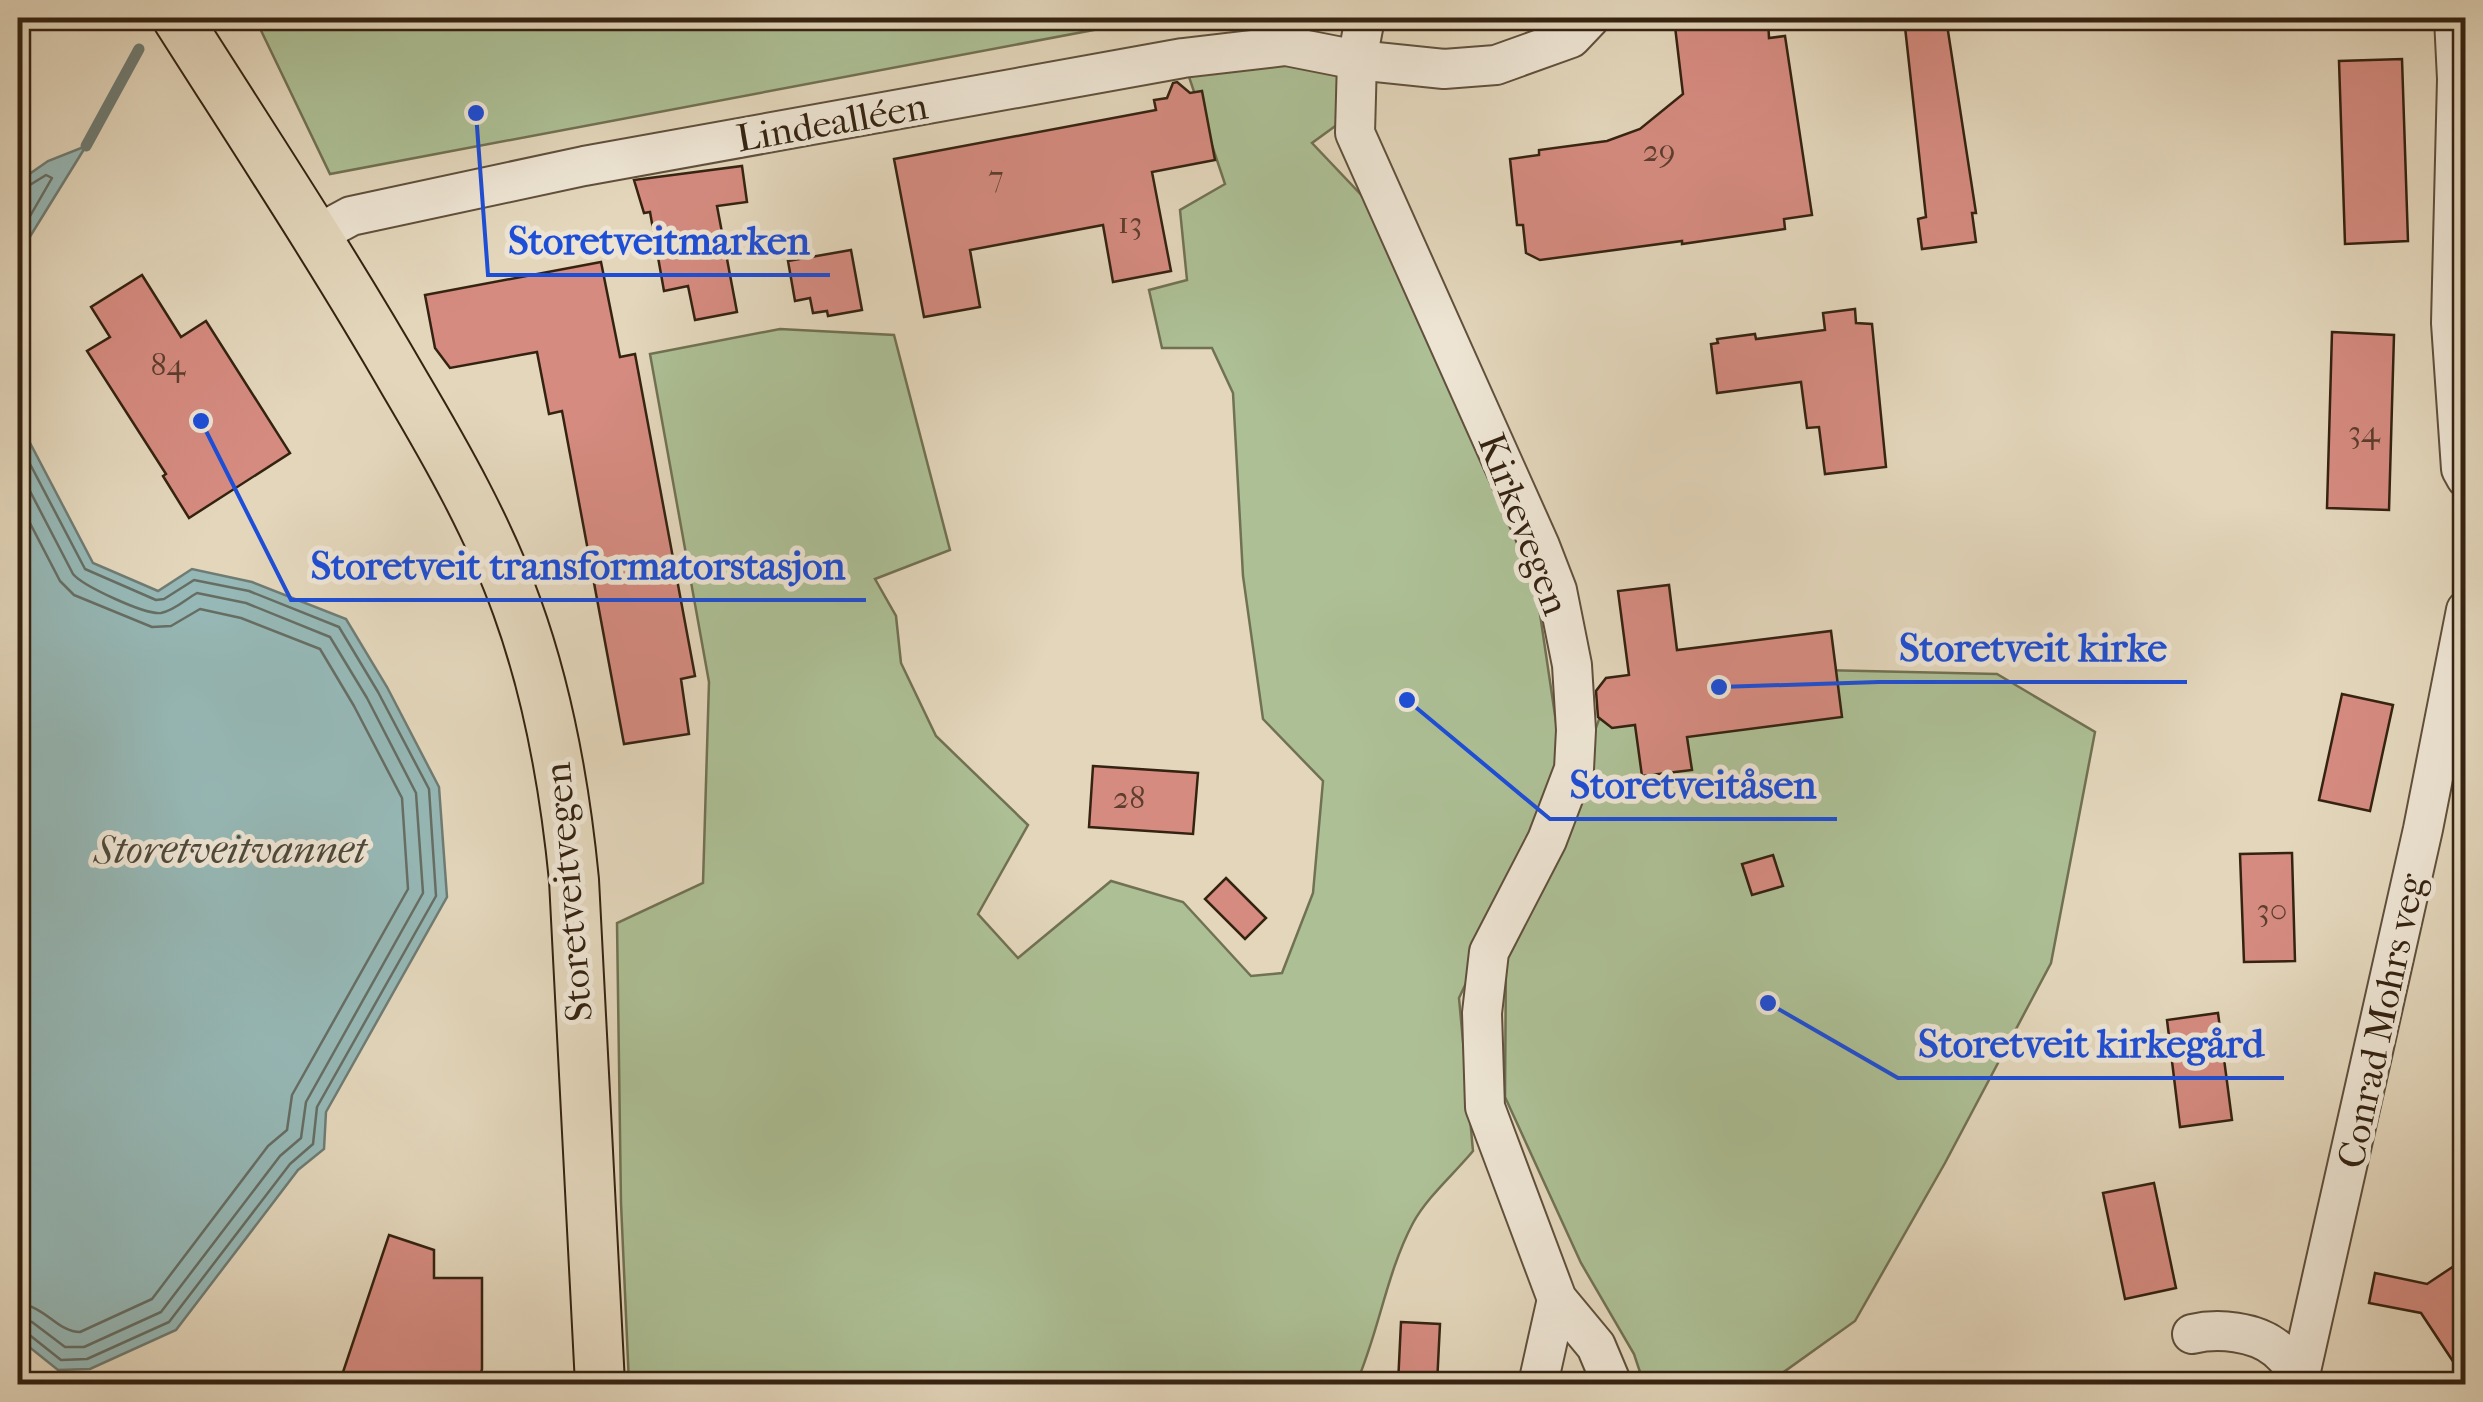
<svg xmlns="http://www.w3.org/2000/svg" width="2483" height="1402" viewBox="0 0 2483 1402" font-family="'IM FELL French Canon',serif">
  <rect width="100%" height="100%" fill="#e3d6bb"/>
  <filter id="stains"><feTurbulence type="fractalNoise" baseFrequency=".002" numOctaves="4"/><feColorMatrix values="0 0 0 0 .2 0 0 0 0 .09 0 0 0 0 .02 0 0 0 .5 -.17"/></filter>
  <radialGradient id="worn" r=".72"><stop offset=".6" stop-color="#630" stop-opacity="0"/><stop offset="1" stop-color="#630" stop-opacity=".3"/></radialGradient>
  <g fill="#adbf95" stroke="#717153" stroke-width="2.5">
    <path d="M 255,18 L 1300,18 L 1287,26 L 1136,22 L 330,174 Z"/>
    <path d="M 1351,51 L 1367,103 L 1312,143 L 1367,201 L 1532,560 L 1564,776 L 1459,998 L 1473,1151 C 1454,1174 1427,1197 1413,1223 C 1386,1274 1379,1332 1356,1384 L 629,1384 L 621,1203 L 617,923 L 703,883 L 709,682 L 650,354 L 780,329 L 894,335 L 950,550 L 875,579 L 896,616 L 901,663 L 936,736 L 1028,825 L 978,914 L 1018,958 L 1111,881 L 1183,902 L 1251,976 L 1282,973 L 1313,893 L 1323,781 L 1263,719 L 1243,576 L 1233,393 L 1212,348 L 1162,348 L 1149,290 L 1187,280 L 1180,210 L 1225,184 L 1184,62 Z"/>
    <path d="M 1820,670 L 1997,674 L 2095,732 L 2051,963 L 1945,1163 L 1855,1321 L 1767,1384 L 1644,1384 L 1634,1354 L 1581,1263 L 1505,1097 L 1506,952 L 1568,803 L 1607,698 Z"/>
  </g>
  <g fill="#96b8b6" stroke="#6f7c74" stroke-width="2.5">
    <path d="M 86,146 L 18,256 L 18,182 L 48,161 Z"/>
    <path d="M 18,420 L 93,563 L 158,591 L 192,569 L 252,582 L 346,619 L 387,687 L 439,787 L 447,897 L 326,1112 L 324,1149 L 298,1170 L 176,1330 L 90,1369 L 58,1370 L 18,1338 Z"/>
  </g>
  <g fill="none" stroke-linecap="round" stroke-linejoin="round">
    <g stroke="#666e64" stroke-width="2.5">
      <path d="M 18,189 L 25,188 L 46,175 L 52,178 L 18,237"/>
      <path d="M 18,441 L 85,569 L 156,600 L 164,599 L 194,580 L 249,591 L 339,627 L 378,692 L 429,789 L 436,896 L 317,1107 L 313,1144 L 290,1164 L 169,1322 L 87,1359 L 61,1360 L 27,1333 L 18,1331"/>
      <path d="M 18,468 L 73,574 C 83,586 145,615 161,613 C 174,611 186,599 197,593 L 246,603 L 330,637 L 367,698 L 416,793 L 423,893 L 306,1102 L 301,1138 L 280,1156 L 161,1312 L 84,1347 L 65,1347 L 32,1322 L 18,1319"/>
      <path d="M 18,500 L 60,581 L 74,595 L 152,627 L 171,626 L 200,609 L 241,618 L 320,649 L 354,706 L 402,798 L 408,889 L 292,1095 L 287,1130 L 268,1146 L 152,1299 L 80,1332 C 57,1332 45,1305 18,1304"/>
    </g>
    <path stroke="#6f7c74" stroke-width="11" d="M 86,146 L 139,49"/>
  </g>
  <g fill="#d58b80" stroke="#352311" stroke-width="2.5">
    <path d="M 1674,18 L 1768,18 L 1769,38 L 1785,36 L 1812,215 L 1784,219 L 1785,229 L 1682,244 L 1682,241 L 1540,260 L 1526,253 L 1523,225 L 1517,225 L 1510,159 L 1539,155 L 1539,150 L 1607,141 L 1640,129 L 1683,94 Z"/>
    <path d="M 1904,18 L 1946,18 L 1976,213 L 1972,213 L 1976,242 L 1922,249 L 1918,219 L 1926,217 Z"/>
    <path d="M 2402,59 L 2408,241 L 2345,244 L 2339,61 Z"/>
    <path d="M 1177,82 L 1190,93 L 1202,91 L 1215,160 L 1152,172 L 1171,271 L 1113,282 L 1103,225 L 970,250 L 980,307 L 924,317 L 894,159 L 1156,110 L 1154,100 L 1167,98 L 1173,83 Z"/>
    <path d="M 742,166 L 747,202 L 717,206 L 737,312 L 695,320 L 688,286 L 664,291 L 650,212 L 644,213 L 634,180 Z"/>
    <path d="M 851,250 L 862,310 L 828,316 L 827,311 L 813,313 L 810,298 L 795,301 L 788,261 Z"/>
    <path d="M 601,262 L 620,357 L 635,354 L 695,676 L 681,679 L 689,734 L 624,744 L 562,411 L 549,414 L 537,352 L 450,368 L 435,348 L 425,295 Z"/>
    <path d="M 142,275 L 181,337 L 206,321 L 290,453 L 189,518 L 163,476 L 166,474 L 87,351 L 110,337 L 91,307 Z"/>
    <path d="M 1855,309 L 1856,323 L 1872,324 L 1886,467 L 1825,474 L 1819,427 L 1807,428 L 1801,382 L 1717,393 L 1711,344 L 1718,343 L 1717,339 L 1755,334 L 1756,339 L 1825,330 L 1823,313 Z"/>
    <path d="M 2332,332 L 2394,335 L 2389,510 L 2327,508 Z"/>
    <path d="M 1669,585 L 1677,650 L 1831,631 L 1842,717 L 1687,737 L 1692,770 L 1642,776 L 1635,725 L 1612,728 L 1598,717 L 1596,691 L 1606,678 L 1629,675 L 1618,591 Z"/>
    <path d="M 2342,694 L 2393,705 L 2370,811 L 2319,800 Z"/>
    <path d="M 1093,766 L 1198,773 L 1193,834 L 1089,827 Z"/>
    <path d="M 2292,853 L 2295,961 L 2244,962 L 2240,854 Z"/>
    <path d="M 1773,855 L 1783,886 L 1752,895 L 1742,864 Z"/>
    <path d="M 1226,878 L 1266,918 L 1245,939 L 1205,899 Z"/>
    <path d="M 2218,1013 L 2232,1120 L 2180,1127 L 2167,1020 Z"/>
    <path d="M 2154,1183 L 2176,1288 L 2125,1299 L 2103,1193 Z"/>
    <path d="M 389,1235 L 434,1250 L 434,1278 L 482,1278 L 482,1369 L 478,1384 L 339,1384 Z"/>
    <path d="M 2466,1258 L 2466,1381 L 2421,1313 L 2369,1303 L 2375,1273 L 2427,1284 Z"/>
    <path d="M 1401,1322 L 1440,1324 L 1437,1384 L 1398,1384 Z"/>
  </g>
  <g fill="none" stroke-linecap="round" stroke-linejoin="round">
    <g stroke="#60503c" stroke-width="42">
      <g id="minor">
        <path d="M 1365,18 L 1357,60 L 1355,133 L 1540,546 L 1557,590 L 1572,665 L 1576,730 L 1574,769 L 1547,840 L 1489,952 L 1482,1013 L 1485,1107 L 1557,1299 L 1596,1346 L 1612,1384"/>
        <path d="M 2454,18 L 2457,79 L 2451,323 L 2461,469 L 2466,478"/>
        <path d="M 314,236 L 351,216 L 584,166 L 1183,58 L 1286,46 L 1357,60 L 1444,69 L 1496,65 L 1571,38 L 1590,18"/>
        <path d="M 2192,1334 C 2218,1328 2255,1331 2277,1349 C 2285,1356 2292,1365 2301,1372"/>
        <path d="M 1538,1384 L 1557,1299"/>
        <path d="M 2298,1384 L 2423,829 L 2466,610"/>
      </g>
    </g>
    <g stroke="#352311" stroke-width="52">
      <path id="major" d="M 177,18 C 254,139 333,259 405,384 C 447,455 489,529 517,607 C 549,695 565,788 574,880 L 600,1384"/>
    </g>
    <use href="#minor" stroke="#ede4d3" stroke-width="38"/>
    <use href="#major" stroke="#e3d6bb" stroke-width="48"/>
  </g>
  <g text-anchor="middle" stroke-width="10" stroke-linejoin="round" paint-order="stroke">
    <g font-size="32" fill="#5d3d2d">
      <text x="1659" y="161">29</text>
      <text x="996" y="187">7</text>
      <text x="1130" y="233">13</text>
      <text x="168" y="375">84</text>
      <text x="2364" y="442">34</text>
      <text x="1129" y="808">28</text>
      <text x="2272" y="920">30</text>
    </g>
    <g font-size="38" fill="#352311" stroke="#ede4d3">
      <text transform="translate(832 122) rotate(-10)" y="13">Lindealléen</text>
      <text transform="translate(1524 524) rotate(69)" y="13">Kirkevegen</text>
      <text transform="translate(568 892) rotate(-95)" y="13">Storetveitvegen</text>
      <text transform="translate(2381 1021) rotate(-78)" y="13">Conrad Mohrs veg</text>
    </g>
    <g font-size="40" font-style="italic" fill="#4d483a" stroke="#ede4d3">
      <text x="230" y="863">Storetveitvannet</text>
    </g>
  </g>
  <path fill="none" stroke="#1d4ed8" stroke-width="4" d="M476 113L488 275H830M201 421L291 600H866M1719 687L1879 682H2187M1407 700L1550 819H1837M1768 1003L1898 1078H2284"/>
  <g fill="#1d4ed8" stroke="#ede4d3" stroke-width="4">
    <circle cx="476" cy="113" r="10"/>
    <circle cx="201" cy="421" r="10"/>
    <circle cx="1719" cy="687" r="10"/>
    <circle cx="1407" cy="700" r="10"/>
    <circle cx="1768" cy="1003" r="10"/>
  </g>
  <g font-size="40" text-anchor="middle" font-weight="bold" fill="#1d4ed8" stroke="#ede4d3" stroke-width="10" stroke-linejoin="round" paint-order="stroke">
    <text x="659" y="254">Storetveitmarken</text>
    <text x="578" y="579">Storetveit transformatorstasjon</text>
    <text x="2033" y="661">Storetveit kirke</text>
    <text x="1693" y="798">Storetveitåsen</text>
    <text x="2091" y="1057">Storetveit kirkegård</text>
  </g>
  <rect width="2483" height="1402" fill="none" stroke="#e3d6bb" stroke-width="60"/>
  <rect x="20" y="20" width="2443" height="1362" fill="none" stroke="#352311" stroke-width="5"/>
  <rect x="30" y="30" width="2423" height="1342" fill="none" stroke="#352311" stroke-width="2.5"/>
  <rect width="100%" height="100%" filter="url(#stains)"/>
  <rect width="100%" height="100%" fill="url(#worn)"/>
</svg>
